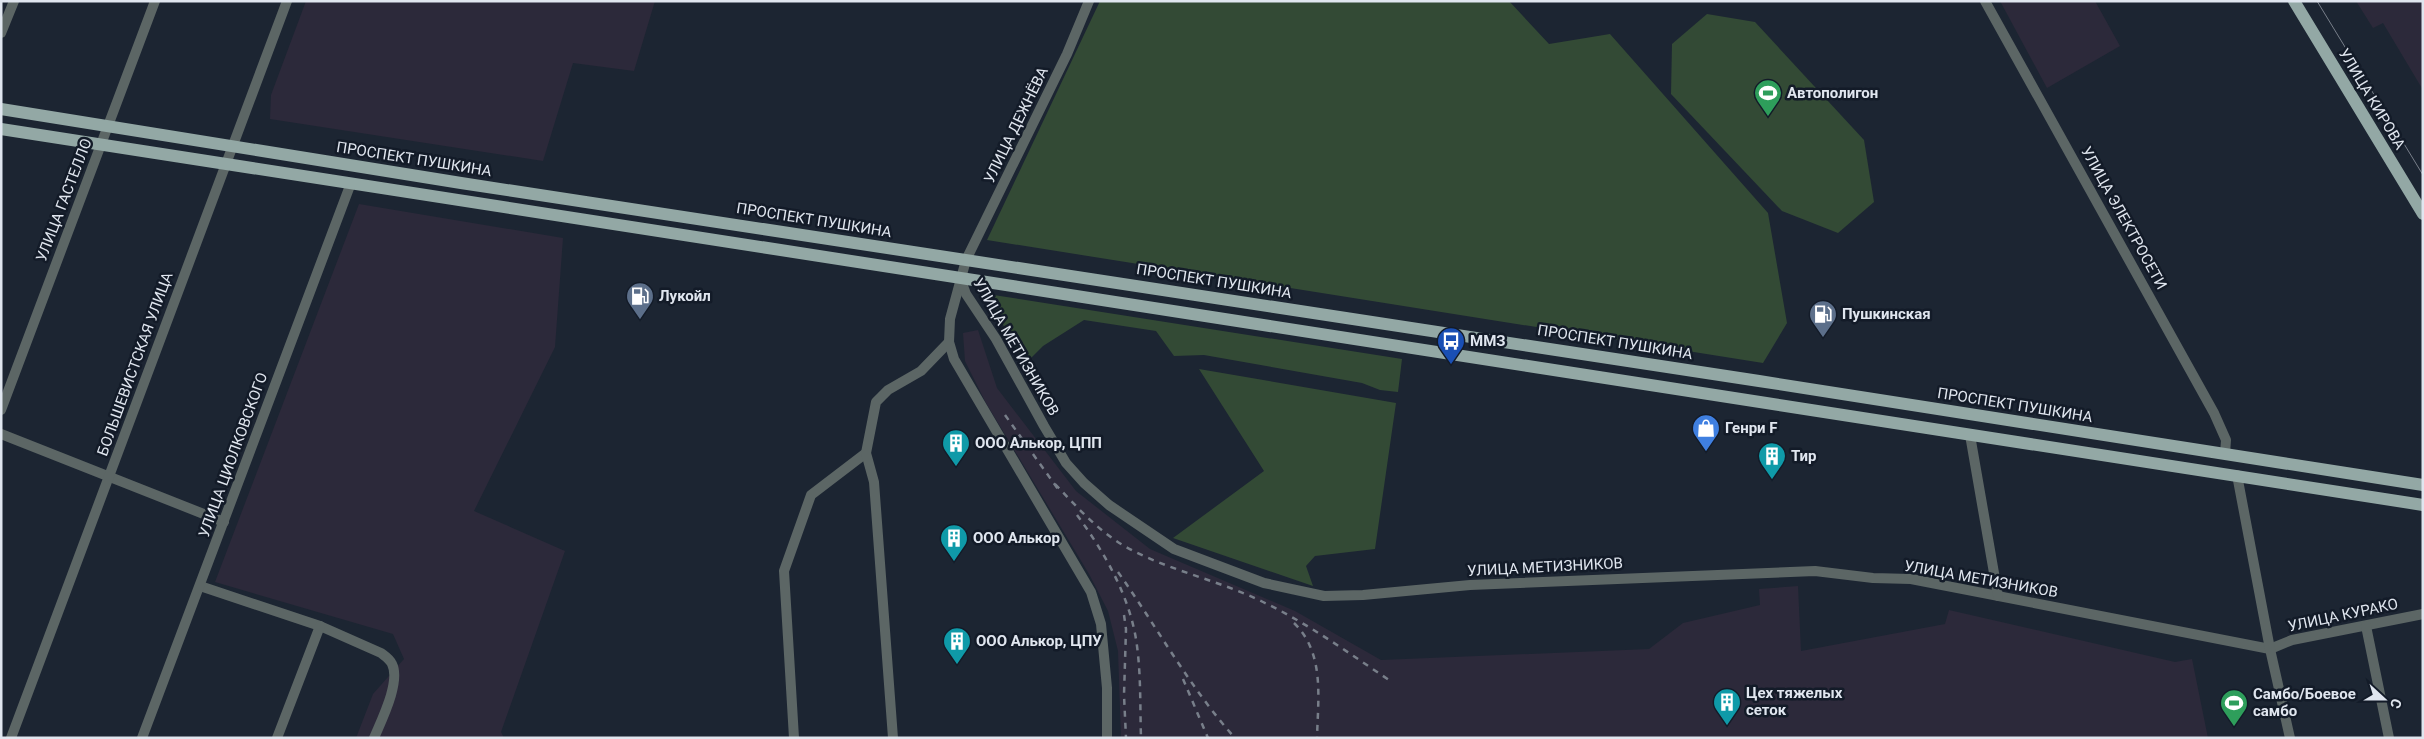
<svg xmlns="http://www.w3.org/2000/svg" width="2424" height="739" viewBox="0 0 2424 739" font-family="Roboto,sans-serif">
  <rect width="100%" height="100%" fill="#1c2532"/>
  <g fill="#2c293a">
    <path d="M 306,1 L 655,1 L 634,71 L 573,63 L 543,161 L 270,119 L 271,95 Z"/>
    <path d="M 2000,1 L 2095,1 L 2120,46 L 2047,88 Z"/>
    <path d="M 2356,1 L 2423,1 L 2423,90 L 2383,23 L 2373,28 Z"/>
    <path d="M 359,204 L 563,238 L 555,347 L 474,511 L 565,551 L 501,732 L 504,738 L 356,738 L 373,694 L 404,659 L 393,634 L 215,582 Z"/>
    <path d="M 978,330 L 997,388 L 1076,491 L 1150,549 L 1295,611 L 1381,660 L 1649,649 L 1683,623 L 1760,605 L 1759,589 L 1798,586 L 1801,651 L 1945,624 L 1949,610 L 2175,662 L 2192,659 L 2208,738 L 1121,738 L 1118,651 L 1108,611 L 1089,574 L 986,403 L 965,361 L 963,333 Z"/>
  </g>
  <g fill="#334a35">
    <path d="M 1100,1 L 1509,1 L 1549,44 L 1610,34 L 1768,213 L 1787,323 L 1763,363 L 987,240 Z"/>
    <path d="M 1707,14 L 1755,22 L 1864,140 L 1874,202 L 1838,233 L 1782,211 L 1671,94 L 1672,44 Z"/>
    <path d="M 987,294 L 1402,359 L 1398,392 L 1380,390 L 1362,383 L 1204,355 L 1174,356 L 1156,331 L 1084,320 L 1043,346 L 1024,365 Z"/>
    <path d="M 1199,369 L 1396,403 L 1375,549 L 1315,556 L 1306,566 L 1313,586 L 1173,538 L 1264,471 Z"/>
  </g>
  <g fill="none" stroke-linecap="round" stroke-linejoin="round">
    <g stroke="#5c6665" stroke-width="10">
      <path d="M 1089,1 L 1067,54 L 966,260 L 950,319 L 949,342 L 954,359 L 1091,592 L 1101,624 L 1107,688 L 1107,738"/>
      <path d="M 1985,1 L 2214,413 L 2226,440 L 2225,454"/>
      <path d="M 1,33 L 14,1"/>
      <path d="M 960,278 L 966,294 L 996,339 L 1044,426 L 1066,463 L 1084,483 L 1109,505 L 1174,549 L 1264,583 L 1324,596 L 1363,595 L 1470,585 L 1815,571 L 1873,578 L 1911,579 L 2270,649 L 2292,640 L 2423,614"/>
      <path d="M 1,410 L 155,1"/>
      <path d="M 1,434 L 224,522"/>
      <path d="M 1970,435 L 1998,596"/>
      <path d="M 2237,475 L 2270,649 L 2290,738"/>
      <path d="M 200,586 L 320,626 L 381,653 C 385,656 390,659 392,664 C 401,682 381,721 374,738"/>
      <path d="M 2366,626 L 2389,738"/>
      <path d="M 11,738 L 287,1"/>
      <path d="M 142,738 L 351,183"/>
      <path d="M 277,738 L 320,626"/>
      <path d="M 794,738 L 784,571 L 811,495 L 866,453"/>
      <path d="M 893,738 L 874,482 L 866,453 L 876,402 L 888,390 L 921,371 L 949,342"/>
    </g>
    <g stroke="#93a8a5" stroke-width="12">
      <path d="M 2294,1 L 2423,214"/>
      <path d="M 1,109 L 461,183 L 1759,381 L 2423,485"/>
      <path d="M 1,129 L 2423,505"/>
    </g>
    <path stroke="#787f8a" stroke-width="1" d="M 2317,1 L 2423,175"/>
    <g stroke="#787f8a" stroke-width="2.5" stroke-dasharray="6 6" stroke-linecap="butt">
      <path d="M 1005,415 L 1058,489"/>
      <path d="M 1055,484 C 1077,507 1098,531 1126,547 C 1169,571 1219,580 1263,602 C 1309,624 1350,654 1392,682"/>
      <path d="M 1077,515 C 1105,553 1131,598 1137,646 C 1141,676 1140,707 1141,738"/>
      <path d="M 1118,572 C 1157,627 1190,688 1235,738"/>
      <path d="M 1124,615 L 1126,629 L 1124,695 L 1126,738"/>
      <path d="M 1294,623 C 1325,653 1318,698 1317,738"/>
      <path d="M 1183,679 L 1208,738"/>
    </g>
  </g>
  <defs>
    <g id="stadium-pin" transform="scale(1.4375)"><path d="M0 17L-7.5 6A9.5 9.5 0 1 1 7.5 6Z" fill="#2e9e5b" stroke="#131b28"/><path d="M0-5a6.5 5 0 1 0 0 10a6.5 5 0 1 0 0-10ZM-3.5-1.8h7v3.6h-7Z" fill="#fff"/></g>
    <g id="fuel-pin" transform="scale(1.4375)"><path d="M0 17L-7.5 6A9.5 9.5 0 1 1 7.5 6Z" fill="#5c6f8a" stroke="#131b28"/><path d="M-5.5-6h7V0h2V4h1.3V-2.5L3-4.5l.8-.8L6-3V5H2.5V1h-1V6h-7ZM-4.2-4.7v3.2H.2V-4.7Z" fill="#fff"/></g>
    <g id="bus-pin" transform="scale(1.4375)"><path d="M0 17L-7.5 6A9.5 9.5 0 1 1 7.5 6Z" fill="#1a4fb4" stroke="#131b28"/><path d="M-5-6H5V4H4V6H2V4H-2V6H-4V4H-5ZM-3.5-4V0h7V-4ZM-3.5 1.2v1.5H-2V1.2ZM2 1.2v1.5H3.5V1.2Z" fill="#fff"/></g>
    <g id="shop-pin" transform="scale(1.4375)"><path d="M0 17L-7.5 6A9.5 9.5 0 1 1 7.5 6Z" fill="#3f7fe0" stroke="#131b28"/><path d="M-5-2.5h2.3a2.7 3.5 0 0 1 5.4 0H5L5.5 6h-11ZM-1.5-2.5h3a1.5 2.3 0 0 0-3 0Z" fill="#fff"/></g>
    <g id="building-pin" transform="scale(1.4375)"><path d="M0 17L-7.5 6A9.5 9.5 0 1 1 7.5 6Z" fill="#0f9aa8" stroke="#131b28"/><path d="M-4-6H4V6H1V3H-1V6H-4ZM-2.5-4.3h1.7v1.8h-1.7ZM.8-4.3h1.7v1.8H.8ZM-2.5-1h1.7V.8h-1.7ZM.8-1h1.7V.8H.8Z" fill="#fff"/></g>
  </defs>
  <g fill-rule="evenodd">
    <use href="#stadium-pin" x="1768" y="93"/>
    <use href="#fuel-pin" x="640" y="296"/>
    <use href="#fuel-pin" x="1823" y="314"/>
    <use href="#bus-pin" x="1451" y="341"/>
    <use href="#shop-pin" x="1706" y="428"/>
    <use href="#building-pin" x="956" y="443"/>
    <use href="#building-pin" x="1772" y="456"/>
    <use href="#building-pin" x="954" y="538"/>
    <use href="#building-pin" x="957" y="641"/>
    <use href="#building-pin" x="1727" y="702"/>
    <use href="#stadium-pin" x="2234" y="703"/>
  </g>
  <g text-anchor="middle" stroke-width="5" stroke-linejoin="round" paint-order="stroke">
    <g font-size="15" font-weight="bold" fill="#e0e6ef" stroke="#131b28" text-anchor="start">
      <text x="1787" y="98">Автополигон</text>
      <text x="659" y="301">Лукойл</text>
      <text x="1842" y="319">Пушкинская</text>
      <text x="1470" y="346">ММЗ</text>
      <text x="1725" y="433">Генри F</text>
      <text x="975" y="448">ООО Алькор, ЦПП</text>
      <text x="1791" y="461">Тир</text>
      <text x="973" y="543">ООО Алькор</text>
      <text x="976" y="646">ООО Алькор, ЦПУ</text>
      <text x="1746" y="698">Цех тяжелых<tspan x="1746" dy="17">сеток</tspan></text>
      <text x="2253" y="699">Самбо/Боевое<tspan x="2253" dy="17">самбо</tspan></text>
    </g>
    <g font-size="15" fill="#e0e6ef" stroke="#131b28">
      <text transform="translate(2372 99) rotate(59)" y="5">УЛИЦА КИРОВА</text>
      <text transform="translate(1016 125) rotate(-64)" y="5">УЛИЦА ДЕЖНЁВА</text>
      <text transform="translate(414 159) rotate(9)" y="5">ПРОСПЕКТ ПУШКИНА</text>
      <text transform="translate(64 200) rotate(-69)" y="5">УЛИЦА ГАСТЕЛЛО</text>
      <text transform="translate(2124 218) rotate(61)" y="5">УЛИЦА ЭЛЕКТРОСЕТИ</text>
      <text transform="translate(814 220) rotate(9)" y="5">ПРОСПЕКТ ПУШКИНА</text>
      <text transform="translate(1214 281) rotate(9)" y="5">ПРОСПЕКТ ПУШКИНА</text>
      <text transform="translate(1615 342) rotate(9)" y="5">ПРОСПЕКТ ПУШКИНА</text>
      <text transform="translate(1016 347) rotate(60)" y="5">УЛИЦА МЕТИЗНИКОВ</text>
      <text transform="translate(135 364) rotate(-70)" y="5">БОЛЬШЕВИСТСКАЯ УЛИЦА</text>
      <text transform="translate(2015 405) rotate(9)" y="5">ПРОСПЕКТ ПУШКИНА</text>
      <text transform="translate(233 455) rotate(-70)" y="5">УЛИЦА ЦИОЛКОВСКОГО</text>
      <text transform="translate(1545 567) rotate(-3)" y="5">УЛИЦА МЕТИЗНИКОВ</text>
      <text transform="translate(1981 579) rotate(10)" y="5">УЛИЦА МЕТИЗНИКОВ</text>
      <text transform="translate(2343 615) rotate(-12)" y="5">УЛИЦА КУРАКО</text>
    </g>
  </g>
  <rect width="2424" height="739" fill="none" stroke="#e0e6ef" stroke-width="5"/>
  <g transform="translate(2384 699) rotate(111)" stroke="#131b28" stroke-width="4" paint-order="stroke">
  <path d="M0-4L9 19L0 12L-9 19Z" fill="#e0e6ef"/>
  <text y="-8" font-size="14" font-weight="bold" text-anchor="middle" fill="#e0e6ef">С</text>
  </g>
</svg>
